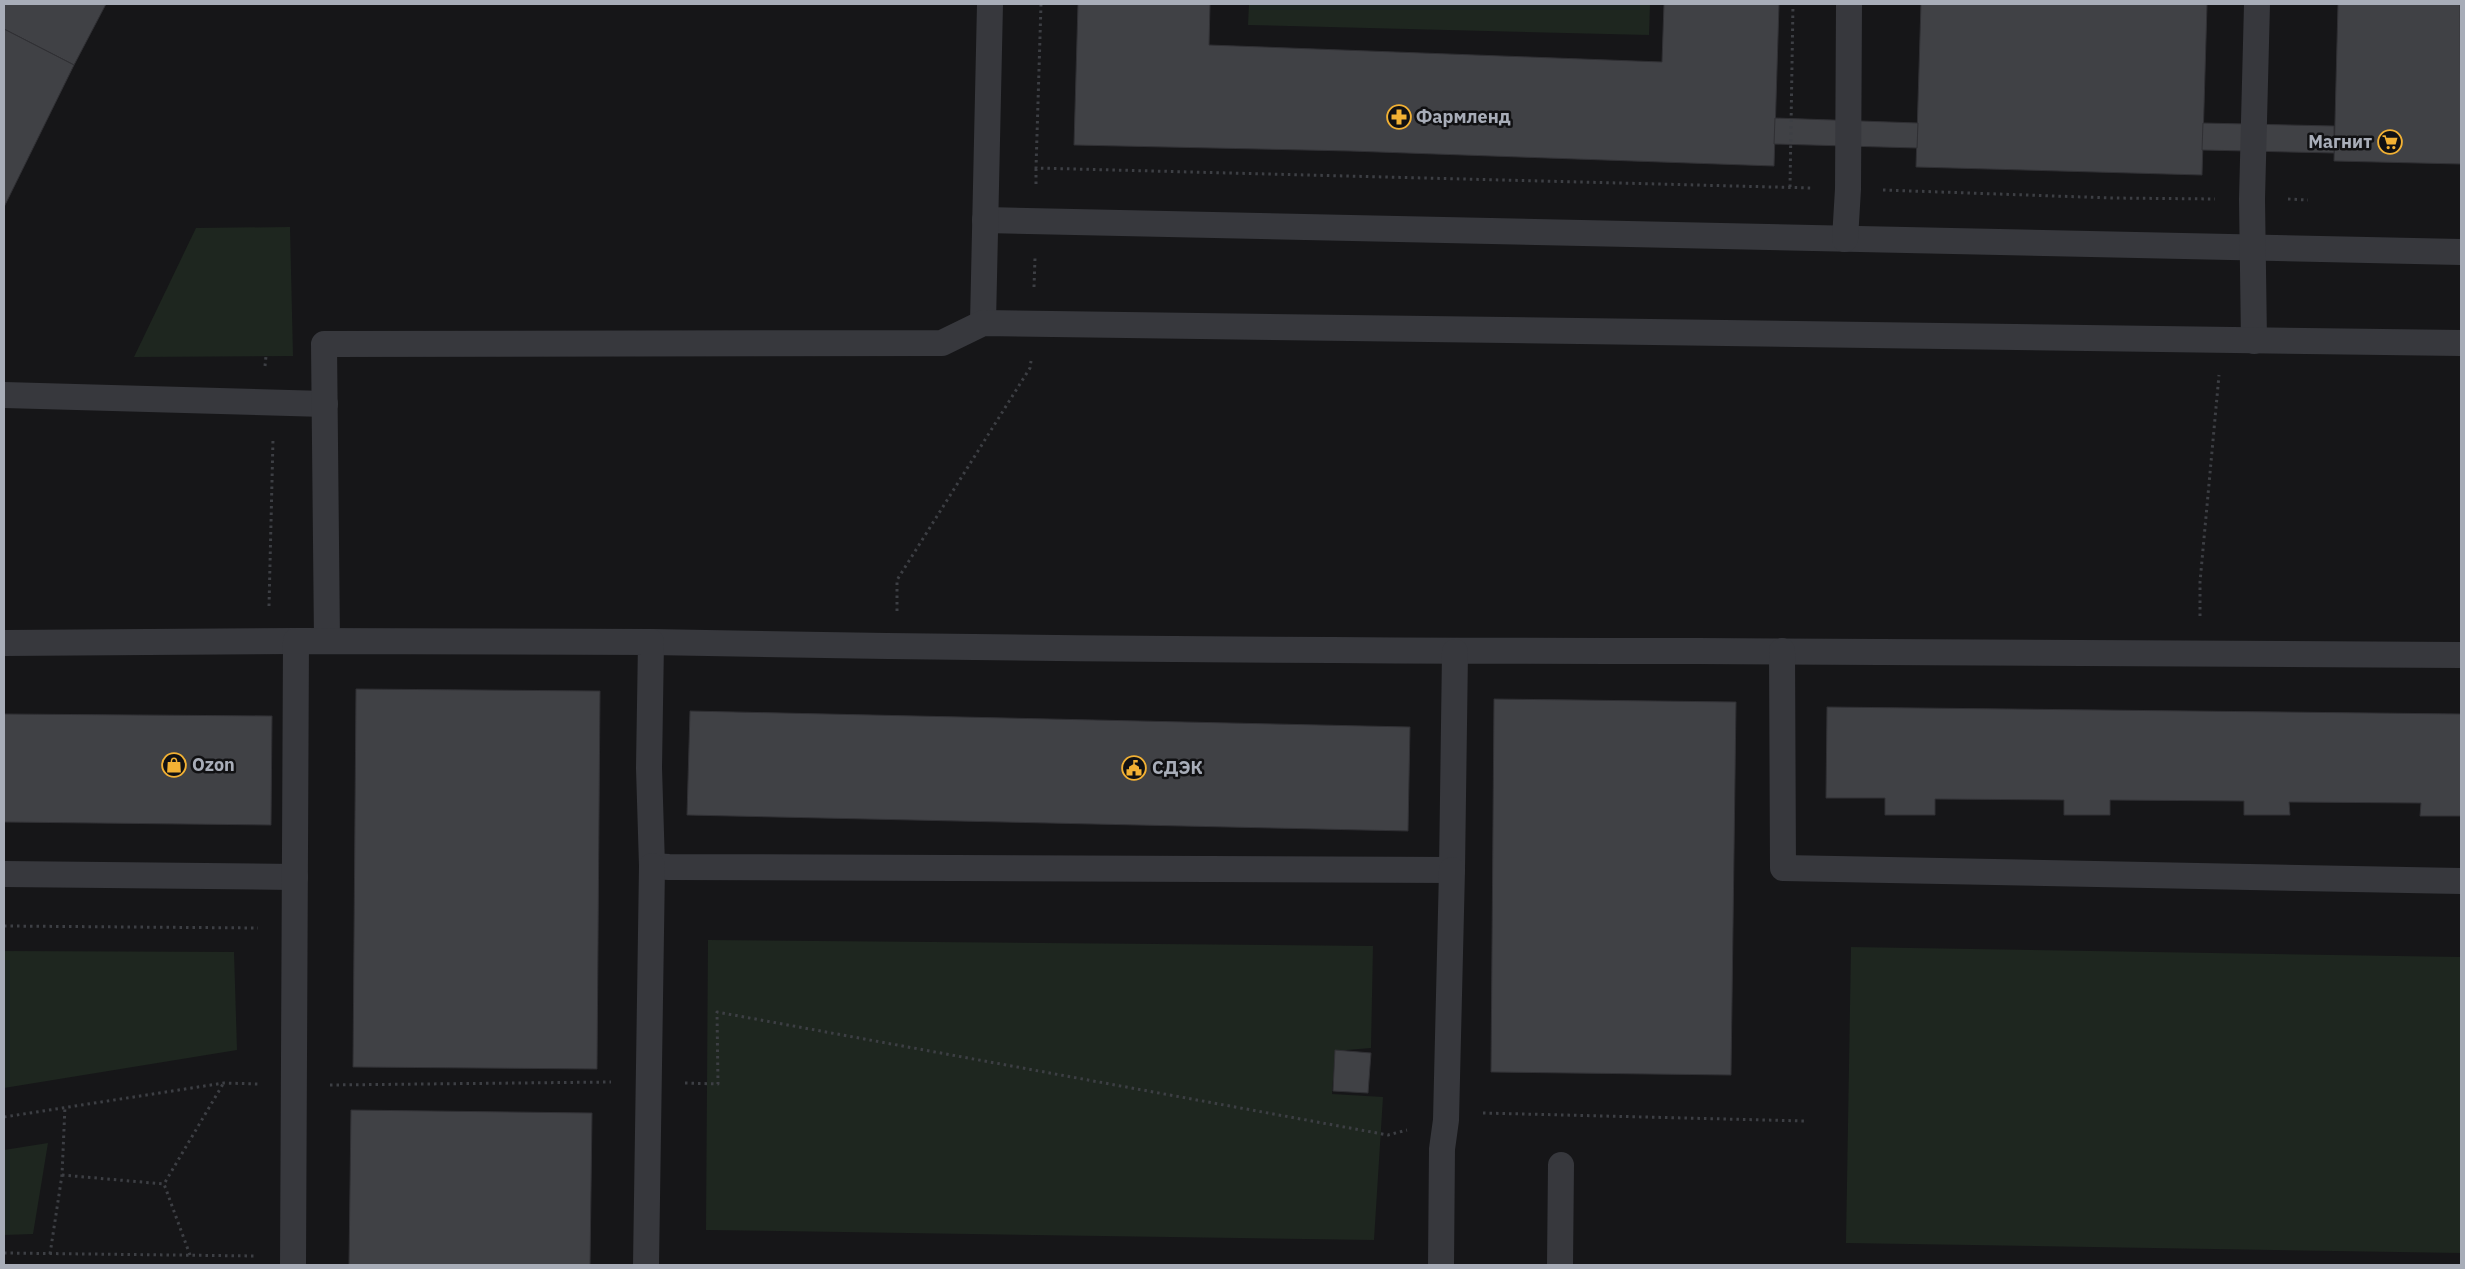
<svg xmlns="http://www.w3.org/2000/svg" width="2465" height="1269" viewBox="0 0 2465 1269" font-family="'IBM Plex Sans',sans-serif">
  <rect width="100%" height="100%" fill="#161618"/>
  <g fill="#1e261f">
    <path d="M 1249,4 L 1650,4 L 1649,35 L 1248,25 Z"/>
    <path d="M 290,227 L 293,356 L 134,357 L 196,228 Z"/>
    <path d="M 708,940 L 1373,946 L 1371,1048 L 1335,1051 L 1332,1094 L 1383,1097 L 1374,1240 L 706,1230 Z"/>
    <path d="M 1851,947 L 2461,957 L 2461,1253 L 1846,1243 Z"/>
    <path d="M 4,951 L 234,952 L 237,1050 L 4,1088 Z"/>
    <path d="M 48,1143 L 33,1234 L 4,1235 L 4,1150 Z"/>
  </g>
  <g fill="#404145" stroke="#303034">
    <path d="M 4,4 L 106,4 L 74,65 L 4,29 Z"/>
    <path d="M 1078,4 L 1210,4 L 1209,45 L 1662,62 L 1664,4 L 1779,4 L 1774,166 L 1350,151 L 1074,145 Z"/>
    <path d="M 1921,4 L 2207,4 L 2202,175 L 1916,167 Z"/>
    <path d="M 2338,4 L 2460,4 L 2461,164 L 2334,161 Z"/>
    <path d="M 4,29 L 74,65 L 4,207 Z"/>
    <path d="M 1775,118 L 1918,123 L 1917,148 L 1774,144 Z"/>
    <path d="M 2203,123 L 2334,126 L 2334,153 L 2202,150 Z"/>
    <path d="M 356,689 L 600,691 L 597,1069 L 353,1067 Z"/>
    <path d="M 1494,699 L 1736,702 L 1731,1075 L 1491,1072 Z"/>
    <path d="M 1827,707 L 2461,714 L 2461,816 L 2420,816 L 2421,803 L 2289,802 L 2290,815 L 2244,815 L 2244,801 L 2110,800 L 2110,815 L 2064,815 L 2064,800 L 1935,799 L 1935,815 L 1885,815 L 1885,798 L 1826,798 Z"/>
    <path d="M 690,711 L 1410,727 L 1408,831 L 687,815 Z"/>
    <path d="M 4,714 L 272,716 L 271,825 L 4,822 Z"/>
    <path d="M 1335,1050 L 1371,1053 L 1368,1093 L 1333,1091 Z"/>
    <path d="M 351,1110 L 592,1113 L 590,1265 L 349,1265 Z"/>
  </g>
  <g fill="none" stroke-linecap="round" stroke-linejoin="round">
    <g stroke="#3d3f44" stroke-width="3" stroke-dasharray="2.5 4" stroke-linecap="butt">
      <path d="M 1041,4 L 1036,168 L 1812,188"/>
      <path d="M 1036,184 L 1036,168"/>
      <path d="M 1790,187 L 1793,4"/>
      <path d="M 1883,190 L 2112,198 L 2215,199"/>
      <path d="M 2288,199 L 2308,200"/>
      <path d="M 1034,287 L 1035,258"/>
      <path d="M 265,366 L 266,356"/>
      <path d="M 269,606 L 273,439"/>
      <path d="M 897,611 L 897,580 L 1030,368 L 1031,361"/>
      <path d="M 2200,616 L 2200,582 L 2219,375"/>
      <path d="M 4,926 L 258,928"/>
      <path d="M 685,1083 L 718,1084 L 717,1012 L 1388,1135 L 1407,1130"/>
      <path d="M 330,1085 L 611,1082"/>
      <path d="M 1483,1113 L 1805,1121"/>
      <path d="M 4,1117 L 224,1083 L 259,1084"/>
      <path d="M 62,1175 L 164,1184"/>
      <path d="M 4,1253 L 256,1256"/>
      <path d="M 50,1254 L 62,1175 L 65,1106"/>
      <path d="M 190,1255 L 164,1184 L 223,1084"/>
    </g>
    <g stroke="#37383d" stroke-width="26">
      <path d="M 985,220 L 2461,252"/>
      <path d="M 1845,239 L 1848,189 L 1849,4"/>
      <path d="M 983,323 L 990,4"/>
      <path d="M 2254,341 L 2252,199 L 2257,4"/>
      <path d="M 4,395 L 325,404"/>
      <path d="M 327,641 L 324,344 L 942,343 L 983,323 L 2461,343"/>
      <path d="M 651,642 C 1000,649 1349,651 1697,651 C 1952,650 2207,653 2461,655"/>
      <path d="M 4,643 L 296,641"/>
      <path d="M 1782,651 L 1783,868 L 2461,881"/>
      <path d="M 4,874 L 295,877"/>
      <path d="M 293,1265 L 296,641 L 651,642 L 649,768 L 652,866 L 669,867 L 1452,870 L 1455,652"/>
      <path d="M 646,1265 L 652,866"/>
      <path d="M 1441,1265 L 1442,1149 L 1446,1120 L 1452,870"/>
      <path d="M 1560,1265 L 1561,1165"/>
    </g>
  </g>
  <defs>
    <g id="pharmacy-ring" transform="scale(1.25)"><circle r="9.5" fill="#111113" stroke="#f2b134" stroke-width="1.5"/><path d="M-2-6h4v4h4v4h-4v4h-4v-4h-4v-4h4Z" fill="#f2b134"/></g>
    <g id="supermarket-ring" transform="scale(1.25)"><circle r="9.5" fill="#111113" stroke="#f2b134" stroke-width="1.5"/><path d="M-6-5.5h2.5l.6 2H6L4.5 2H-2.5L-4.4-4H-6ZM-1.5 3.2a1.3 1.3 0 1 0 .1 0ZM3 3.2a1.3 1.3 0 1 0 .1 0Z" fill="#f2b134"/></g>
    <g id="shop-ring" transform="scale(1.25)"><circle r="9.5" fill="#111113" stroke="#f2b134" stroke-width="1.5"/><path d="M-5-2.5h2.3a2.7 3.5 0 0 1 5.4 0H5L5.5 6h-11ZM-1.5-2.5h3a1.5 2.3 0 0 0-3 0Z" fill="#f2b134"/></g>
    <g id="civic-ring" transform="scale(1.25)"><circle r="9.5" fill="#111113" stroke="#f2b134" stroke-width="1.5"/><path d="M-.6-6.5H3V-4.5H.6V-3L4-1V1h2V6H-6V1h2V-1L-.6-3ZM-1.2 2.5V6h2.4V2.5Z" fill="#f2b134"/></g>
  </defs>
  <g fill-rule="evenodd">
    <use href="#pharmacy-ring" x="1399" y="117"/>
    <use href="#supermarket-ring" x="2390" y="142"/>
    <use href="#shop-ring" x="174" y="765"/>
    <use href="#civic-ring" x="1134" y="768"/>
  </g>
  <g text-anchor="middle" stroke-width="5" stroke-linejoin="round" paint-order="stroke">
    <g font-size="18" font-weight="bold" fill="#a8adb8" stroke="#111113" text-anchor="start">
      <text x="1416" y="123">Фармленд</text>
      <text x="2372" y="148" text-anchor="end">Магнит</text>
      <text x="192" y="771">Ozon</text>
      <text x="1152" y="774">СДЭК</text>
    </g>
  </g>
  <rect width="2465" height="1269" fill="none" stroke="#a8adb8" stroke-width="10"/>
</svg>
